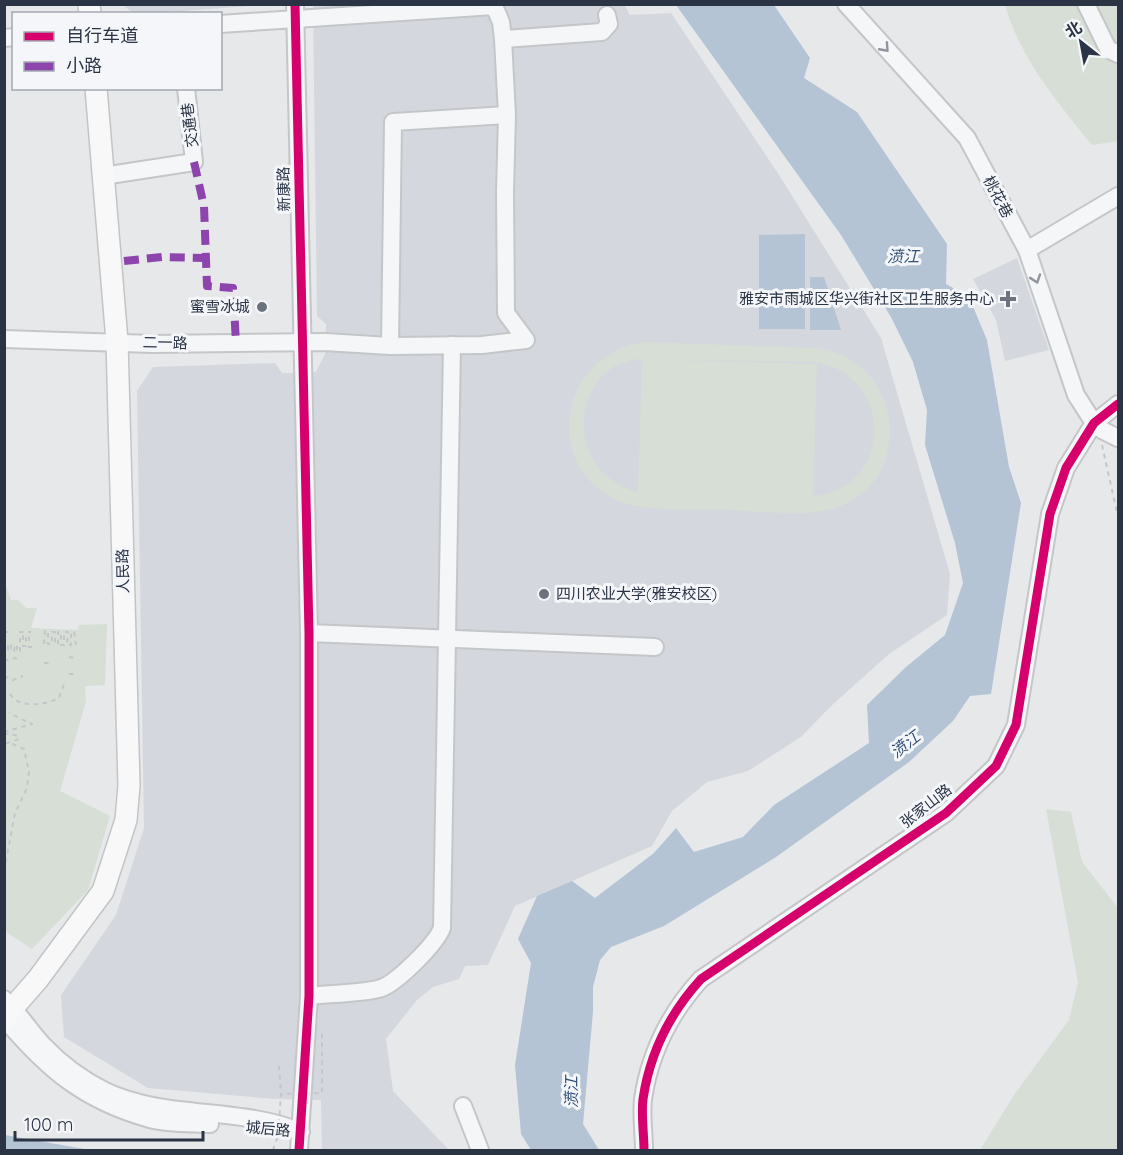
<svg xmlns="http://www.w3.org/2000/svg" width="1123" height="1155" viewBox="0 0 1123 1155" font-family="Quicksand,'Noto Sans SC',sans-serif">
  <rect width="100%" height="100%" fill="#e6e8ea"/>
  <g fill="#d4d7dd">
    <path d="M 624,4 L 630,15 L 671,13 L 779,175 L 881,338 L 950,574 L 947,615 L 889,654 L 830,707 L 801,737 L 748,771 L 707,782 L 672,811 L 652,846 L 515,906 L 488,965 L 465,966 L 459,979 L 433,987 L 417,1000 L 386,1039 L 393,1091 L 449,1150 L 322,1150 L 321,1100 L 275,1099 L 148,1088 L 64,1037 L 61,995 L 116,915 L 144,828 L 137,391 L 153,367 L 275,363 L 282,373 L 301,373 L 316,372 L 325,354 L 326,324 L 317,316 L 313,5 Z"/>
    <path d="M 123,5 L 262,5 L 142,14 L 133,13 Z"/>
    <path d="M 1017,258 L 1049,350 L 1005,361 L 996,320 L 973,279 Z"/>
  </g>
  <g fill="#d6ded6" fill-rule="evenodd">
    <path d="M 1005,5 L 1118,5 L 1118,141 L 1092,145 C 1057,102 1020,58 1005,5 Z"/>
    <path d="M 644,342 L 817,348 C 911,361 916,496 822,511 C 792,516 758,511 727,510 C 697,509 665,511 636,506 C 626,504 615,500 606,494 C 540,451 568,352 644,342 ZM 642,359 L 638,491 L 637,492 C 558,470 573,361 642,359 ZM 643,359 L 813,362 C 895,372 894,490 813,496 L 817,364 Z"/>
    <path d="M 4,581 L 11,600 L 18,600 L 26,608 L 37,608 L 31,628 L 78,630 L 79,625 L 107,624 L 105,685 L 85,686 L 86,701 L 60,791 L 110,816 L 88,890 L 32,949 L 5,931 Z"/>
    <path d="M 1046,809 L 1071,812 L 1082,862 L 1118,908 L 1118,1150 L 980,1150 L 1014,1095 L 1069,1020 L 1078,982 Z"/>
  </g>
  <g fill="#b4c4d5">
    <path d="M 676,5 L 774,5 L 810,58 L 804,78 L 857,112 L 947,244 L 946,284 L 969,297 L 987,340 L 1009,467 L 1021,503 L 991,694 L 970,696 L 953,721 L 909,762 L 776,857 L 664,926 L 611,947 L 600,960 L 593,987 L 593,1012 L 583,1124 L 599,1150 L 531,1150 L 521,1134 L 515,1065 L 531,963 L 518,939 L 537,896 L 572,881 L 595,898 L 654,853 L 676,828 L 694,852 L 743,837 L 774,805 L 869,743 L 867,705 L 906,667 L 945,635 L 963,583 L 955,543 L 925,445 L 927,410 L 913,362 L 891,317 L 841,235 Z"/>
    <path d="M 805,234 L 805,329 L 759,329 L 759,235 Z"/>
    <path d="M 810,277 L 824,277 L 841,330 L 810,330 Z"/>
    <path d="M 5,1135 L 90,1150 L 5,1150 Z"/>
  </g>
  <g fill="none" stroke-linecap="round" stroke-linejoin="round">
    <g stroke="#c4c6c8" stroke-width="20">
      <g id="minor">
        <path d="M 295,4 L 309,633 L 309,996 L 299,1150"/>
        <path d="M 846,4 L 967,138 L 1027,250 L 1076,395 L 1094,423 L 1102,430 L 1118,438"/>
        <path d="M 1086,4 L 1108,49 L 1118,54"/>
        <path d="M 220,24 L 494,6 L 501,22 L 503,39 L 602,32 L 609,24 L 607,15"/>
        <path d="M 4,38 L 14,37"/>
        <path d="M 103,176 L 194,162 L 186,88"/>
        <path d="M 1027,250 L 1118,196"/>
        <path d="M 4,339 L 152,344 L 325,342 L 390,346 L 482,345 L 526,340 L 506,313 L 505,192 L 507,115 L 503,39"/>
        <path d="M 390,346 L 393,122 L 507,115"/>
        <path d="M 309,633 L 655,647"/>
        <path d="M 309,996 C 325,994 372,993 384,987 C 400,979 436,944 442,928 L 452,345"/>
        <path d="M 4,999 C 19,1013 29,1030 43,1045 C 60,1063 83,1080 105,1091 C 167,1120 239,1106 301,1132"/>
        <path d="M 4,1018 C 47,1069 84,1101 150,1119 C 168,1124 191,1123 210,1124"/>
        <path d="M 463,1106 L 480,1150"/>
        <path d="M 644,1150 C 644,1134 641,1115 643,1099 C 650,1052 669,1014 701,979 L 946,813 L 996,766 L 1016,725 L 1050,514 L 1066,468 L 1094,423 L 1118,404"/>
      </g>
    </g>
    <g stroke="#c2c5c8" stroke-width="24">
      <g id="major">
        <path d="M 89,4 L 90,14"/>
        <path d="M 4,1018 L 38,979 L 103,891 L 126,820 L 129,786 L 117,341 L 96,88"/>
      </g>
    </g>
    <g stroke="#c5c6ca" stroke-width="2" stroke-dasharray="4.5 4.5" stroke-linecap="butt">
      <path d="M 1102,445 L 1118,517"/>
      <path d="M 4,632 L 9,632"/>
      <path d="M 19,632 L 31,632"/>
      <path d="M 4,644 L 5,650 L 8,650 L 8,644 L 11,645 L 11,651 L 14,651 L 15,645 L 17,645 L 17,651 L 20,652 L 20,636 L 23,636 L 23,646 L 26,646 L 26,636 L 29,636 L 29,647 L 32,647"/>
      <path d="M 44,644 L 45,631 L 48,631 L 48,644 L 52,644 L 52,632 L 55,632 L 55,644 L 58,644 L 58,632 L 61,632 L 61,645 L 64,645 L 64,632 L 68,632 L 67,645 L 71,645 L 71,632 L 74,632 L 76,645"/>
      <path d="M 69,657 L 75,658"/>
      <path d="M 4,661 L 15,658 L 19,660"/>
      <path d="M 44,663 L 52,663"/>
      <path d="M 69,674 L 75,674"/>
      <path d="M 4,676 L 13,680 L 23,676"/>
      <path d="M 10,694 C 18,709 47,705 59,698 L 64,684"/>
      <path d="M 4,732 L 32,724 L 9,713"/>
      <path d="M 4,733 L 18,736 L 19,739 L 4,744"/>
      <path d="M 4,871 L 15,813 L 27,788 L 29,772 L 24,749 L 8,742"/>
      <path d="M 279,1066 L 281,1094"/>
    </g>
    <use href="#minor" stroke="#f5f6f7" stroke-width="16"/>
    <use href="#major" stroke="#f8f8f8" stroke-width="21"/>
    <path stroke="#c5c6ca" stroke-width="2" stroke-dasharray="4.5 4.5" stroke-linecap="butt" d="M 273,1150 L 278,1136 L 281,1094 L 322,1093 L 322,1030"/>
    <g stroke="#8e44ad" stroke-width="8" stroke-dasharray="15 8" stroke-linecap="butt">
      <path d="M 194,162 L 204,206 L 207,286 L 233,288 L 236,343"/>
      <path d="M 124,261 L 162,257 L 206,258"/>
    </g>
    <g stroke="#f4f6f9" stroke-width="13">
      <g id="cycleway">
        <path d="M 295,4 L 309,633 L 309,996 L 299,1150"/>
        <path d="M 644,1150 C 644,1134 641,1115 643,1099 C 650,1052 669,1014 701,979 L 946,813 L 996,766 L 1016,725 L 1050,514 L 1066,468 L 1094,423 L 1118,404"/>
      </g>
    </g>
    <use href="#cycleway" stroke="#d6006c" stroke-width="9"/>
  </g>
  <defs><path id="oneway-chevron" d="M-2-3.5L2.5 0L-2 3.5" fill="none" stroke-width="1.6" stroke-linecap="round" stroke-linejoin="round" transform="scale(1.5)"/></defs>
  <g stroke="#90959e">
    <use href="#oneway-chevron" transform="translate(885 48) rotate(48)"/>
    <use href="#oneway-chevron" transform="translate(1036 279) rotate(71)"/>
  </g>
  <g fill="#6c737f" stroke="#f4f6f9" stroke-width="2">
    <path d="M1005 290h6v6h6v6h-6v6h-6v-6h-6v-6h6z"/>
    <circle cx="262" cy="307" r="6"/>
    <circle cx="544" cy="594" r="6"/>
  </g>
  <g text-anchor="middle" stroke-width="6" stroke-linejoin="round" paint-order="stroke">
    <g font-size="15" fill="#2b3445" stroke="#f4f6f9">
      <text transform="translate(190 125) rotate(-97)" y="5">交通巷</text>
      <text transform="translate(284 189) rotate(-91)" y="5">新康路</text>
      <text transform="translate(998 197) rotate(62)" y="5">桃花巷</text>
      <text transform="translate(165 343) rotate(1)" y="5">二一路</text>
      <text transform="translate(123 571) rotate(-91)" y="5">人民路</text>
      <text transform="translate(926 806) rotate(-38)" y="5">张家山路</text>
      <text transform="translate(268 1129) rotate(5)" y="5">城后路</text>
    </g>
    <g font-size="15" fill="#2b3445" stroke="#f4f6f9" text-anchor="end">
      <text x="994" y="304">雅安市雨城区华兴街社区卫生服务中心</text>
      <text x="250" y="312">蜜雪冰城</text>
      <text x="556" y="599" text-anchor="start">四川农业大学(雅安校区)</text>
    </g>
    <g font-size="16" font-style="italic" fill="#34527a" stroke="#f4f6f9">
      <text x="903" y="262">𣸣江</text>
      <text transform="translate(905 744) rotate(-38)" y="6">𣸣江</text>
      <text transform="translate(571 1092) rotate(-90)" y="6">𣸣江</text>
    </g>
  </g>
  <rect width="1123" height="1155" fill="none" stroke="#2b3445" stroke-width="12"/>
  <rect x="12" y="12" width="210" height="78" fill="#f4f6f9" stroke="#a4a8b1" stroke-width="1.5"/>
  <rect x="24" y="32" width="30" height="9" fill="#d6006c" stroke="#a4a8b1" stroke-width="1.5"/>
  <text x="66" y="42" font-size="18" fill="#2b3445">自行车道</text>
  <rect x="24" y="62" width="30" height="9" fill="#8e44ad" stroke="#a4a8b1" stroke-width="1.5"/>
  <text x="66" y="72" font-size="18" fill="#2b3445">小路</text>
  <g transform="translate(1081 42) rotate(329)" stroke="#f4f6f9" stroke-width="4.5" paint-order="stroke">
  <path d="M0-4.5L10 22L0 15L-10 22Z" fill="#2b3445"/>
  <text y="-9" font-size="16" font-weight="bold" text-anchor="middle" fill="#2b3445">北</text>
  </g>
  <path d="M15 1131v9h188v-9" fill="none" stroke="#2b3445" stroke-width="3"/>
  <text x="24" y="1131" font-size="18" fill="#2b3445" stroke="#f4f6f9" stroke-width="4.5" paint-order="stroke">100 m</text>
</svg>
